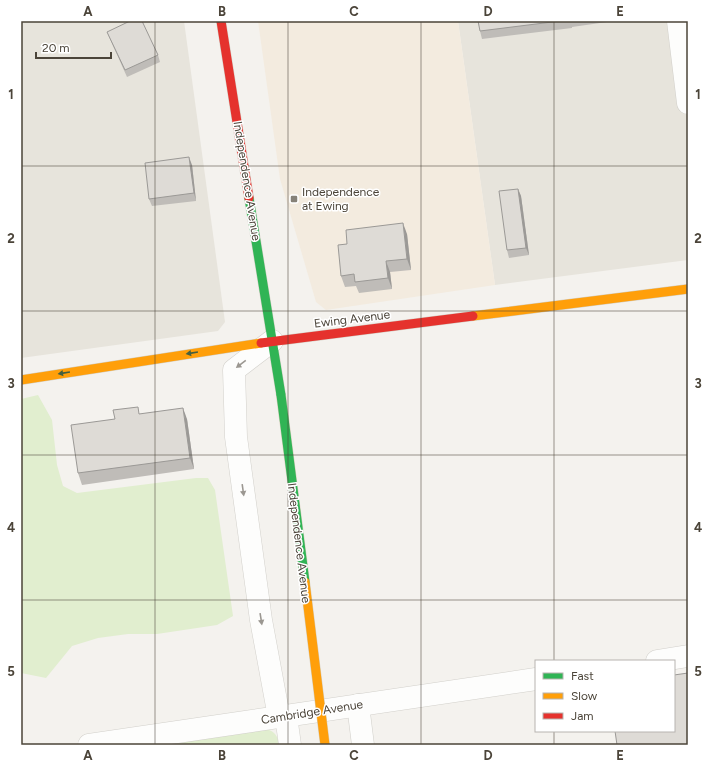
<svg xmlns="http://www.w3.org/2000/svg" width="709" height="766" viewBox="0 0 709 766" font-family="Figtree,sans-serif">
  <rect width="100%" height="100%" fill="#f4f2ee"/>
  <g fill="#e7e4dc">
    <path d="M 21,21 L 184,21 L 225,322 L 218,331 L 21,358 Z"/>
    <path d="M 458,21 L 688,21 L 688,260 L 495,285 Z"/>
  </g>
  <path fill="#f3ebdf" d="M 258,21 L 458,21 L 495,285 L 326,310 L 316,302 L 280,179 Z"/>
  <g fill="#e1eecf">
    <path d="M 38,395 L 52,420 L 57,465 L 63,486 L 77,493 L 196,478 L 208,478 L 215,490 L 233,616 L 217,625 L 157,634 L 128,634 L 98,638 L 72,646 L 46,678 L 21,673 L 21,399 Z"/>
    <path d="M 267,729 C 275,732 278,736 279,745 L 156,745 Z"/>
  </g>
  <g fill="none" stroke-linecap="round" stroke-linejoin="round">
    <g stroke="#d2d0cb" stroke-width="23">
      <g id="street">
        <path d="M 678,21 L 688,103"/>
        <path d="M 272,341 L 234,370 L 236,437 L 261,620 L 279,717"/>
        <path d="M 657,661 L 688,656"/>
        <path d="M 358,705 L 363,745"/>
        <path d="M 286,716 L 290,745"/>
        <path d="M 89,745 L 536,679"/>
      </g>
    </g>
    <g stroke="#d3cfc5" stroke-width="10">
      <path id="fast" d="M 249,198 L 281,395"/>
    </g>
    <g stroke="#d3cfc5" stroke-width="10">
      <g id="slow">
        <path d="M 473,316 L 688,289"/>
        <path d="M 21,380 L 261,343"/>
      </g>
    </g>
    <g stroke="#d3cfc5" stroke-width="10">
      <g id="jam">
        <path d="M 221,21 L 249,198"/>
        <path d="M 261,343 L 473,316"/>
      </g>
    </g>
    <use href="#street" stroke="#fdfdfc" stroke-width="22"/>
    <use href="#fast" stroke="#30b455" stroke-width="9"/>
    <use href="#slow" stroke="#ff9f0a" stroke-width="9"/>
    <use href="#jam" stroke="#e5322d" stroke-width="9"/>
    <g stroke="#d6cebb" stroke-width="10" stroke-linecap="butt">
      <path id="fast-bridge" d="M 281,395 L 305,582"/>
    </g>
    <g stroke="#d6cebb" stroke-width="10" stroke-linecap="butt">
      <path id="slow-bridge" d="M 305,582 L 325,745"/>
    </g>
    <use href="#fast-bridge" stroke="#30b455" stroke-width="9"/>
    <use href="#slow-bridge" stroke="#ff9f0a" stroke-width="9"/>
  </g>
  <g fill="#bfbcb8">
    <path d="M 478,21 L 614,21 L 572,27 L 572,28 L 482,39 L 480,31 Z"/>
    <path d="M 107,32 L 158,55 L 160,62 L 127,77 L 110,39 Z"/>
    <path d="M 192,165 L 196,201 L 152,206 L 149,199 Z"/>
    <path d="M 518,189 L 521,196 L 529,255 L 509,258 L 507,250 Z"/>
    <path d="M 407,234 L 411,270 L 390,272 L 392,289 L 359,293 L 356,286 L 345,287 L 341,276 L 347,244 Z"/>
    <path d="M 140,414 L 187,419 L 194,469 L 82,485 L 78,473 L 115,419 Z"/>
  </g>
  <g fill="#9b9996">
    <path d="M 189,157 L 192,165 L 196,201 L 194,193 Z"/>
    <path d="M 518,189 L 521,196 L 529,255 L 526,248 Z"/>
    <path d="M 403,223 L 407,234 L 411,270 L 407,259 Z"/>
    <path d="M 386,261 L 390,272 L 392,289 L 388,278 Z"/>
    <path d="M 183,408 L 187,419 L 194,469 L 190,458 Z"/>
  </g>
  <g fill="#dedbd6" stroke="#9b9996">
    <path d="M 130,21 L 142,21 L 158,55 L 125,70 L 107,32 Z"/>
    <path d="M 478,21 L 560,21 L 480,31 Z"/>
    <path d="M 189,157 L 194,193 L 149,199 L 145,163 Z"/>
    <path d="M 518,189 L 526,248 L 507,250 L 499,191 Z"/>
    <path d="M 403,223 L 407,259 L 386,261 L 388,278 L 355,282 L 354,274 L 341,276 L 338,245 L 347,244 L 346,230 Z"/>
    <path d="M 138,407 L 139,414 L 183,408 L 190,458 L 78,473 L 71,425 L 115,419 L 113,410 Z"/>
    <path d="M 688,673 L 688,745 L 617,745 L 615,731 L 674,731 L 674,675 Z"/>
  </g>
  <defs><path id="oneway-solid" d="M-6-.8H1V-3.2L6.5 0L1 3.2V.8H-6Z"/></defs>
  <g fill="#446040">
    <use href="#oneway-solid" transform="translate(192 353) rotate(171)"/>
    <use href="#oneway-solid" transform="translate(64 373) rotate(171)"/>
  </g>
  <g fill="#9b9791">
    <use href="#oneway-solid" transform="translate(241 364) rotate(143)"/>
    <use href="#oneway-solid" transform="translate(243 490) rotate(82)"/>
    <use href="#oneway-solid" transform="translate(261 619) rotate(81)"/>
  </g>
  <path fill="none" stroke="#4b4439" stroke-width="1" stroke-opacity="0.55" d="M 155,21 L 155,745M 288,21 L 288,745M 421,21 L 421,745M 554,21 L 554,661M 21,166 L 688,166M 21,311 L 688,311M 21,455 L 688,455M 21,600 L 688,600M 554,731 L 554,745"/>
  <rect fill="#868178" stroke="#fff" stroke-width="1.5" x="290" y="195" width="8" height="8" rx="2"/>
  <g text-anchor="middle" stroke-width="3" stroke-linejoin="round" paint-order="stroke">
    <g font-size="12" fill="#4b4439" stroke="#fff">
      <text transform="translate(247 181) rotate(81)" y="4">Independence Avenue</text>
      <text transform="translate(352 319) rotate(-7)" y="4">Ewing Avenue</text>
      <text transform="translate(299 543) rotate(83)" y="4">Independence Avenue</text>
      <text transform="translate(312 712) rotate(-9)" y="4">Cambridge Avenue</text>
    </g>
    <g font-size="12" fill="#4b4439" stroke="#fff" text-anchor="start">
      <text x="302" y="196">Independence<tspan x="302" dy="14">at Ewing</tspan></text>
    </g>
  </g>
  <rect width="709" height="766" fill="none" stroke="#ffffff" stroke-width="44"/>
  <rect x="535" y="660" width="140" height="72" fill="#ffffff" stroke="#b7b4b0"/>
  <rect x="543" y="673" width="20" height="6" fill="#30b455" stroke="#b7b4b0"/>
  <text x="571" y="680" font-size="12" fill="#4b4439">Fast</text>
  <rect x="543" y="693" width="20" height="6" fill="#ff9f0a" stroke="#b7b4b0"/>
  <text x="571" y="700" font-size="12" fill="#4b4439">Slow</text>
  <rect x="543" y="713" width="20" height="6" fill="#e5322d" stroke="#b7b4b0"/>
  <text x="571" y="720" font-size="12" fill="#4b4439">Jam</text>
  <path d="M36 52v6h75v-6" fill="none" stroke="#4b4439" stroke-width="2"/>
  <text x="42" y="52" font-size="12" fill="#4b4439" stroke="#ffffff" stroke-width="3" paint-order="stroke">20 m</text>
  <rect x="22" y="22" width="665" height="722" fill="none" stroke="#4b4439" stroke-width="1.5"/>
  <g font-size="13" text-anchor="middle" font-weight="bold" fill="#4b4439">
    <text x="88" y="16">A</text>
    <text x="222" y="16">B</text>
    <text x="354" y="16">C</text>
    <text x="488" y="16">D</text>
    <text x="620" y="16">E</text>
    <text x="11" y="99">1</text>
    <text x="698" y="99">1</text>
    <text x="11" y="243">2</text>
    <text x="698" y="243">2</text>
    <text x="11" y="388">3</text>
    <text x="698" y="388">3</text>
    <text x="11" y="532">4</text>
    <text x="698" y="532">4</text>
    <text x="11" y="676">5</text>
    <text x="698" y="676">5</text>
    <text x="88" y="760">A</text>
    <text x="222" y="760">B</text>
    <text x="354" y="760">C</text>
    <text x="488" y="760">D</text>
    <text x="620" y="760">E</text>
  </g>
</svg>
